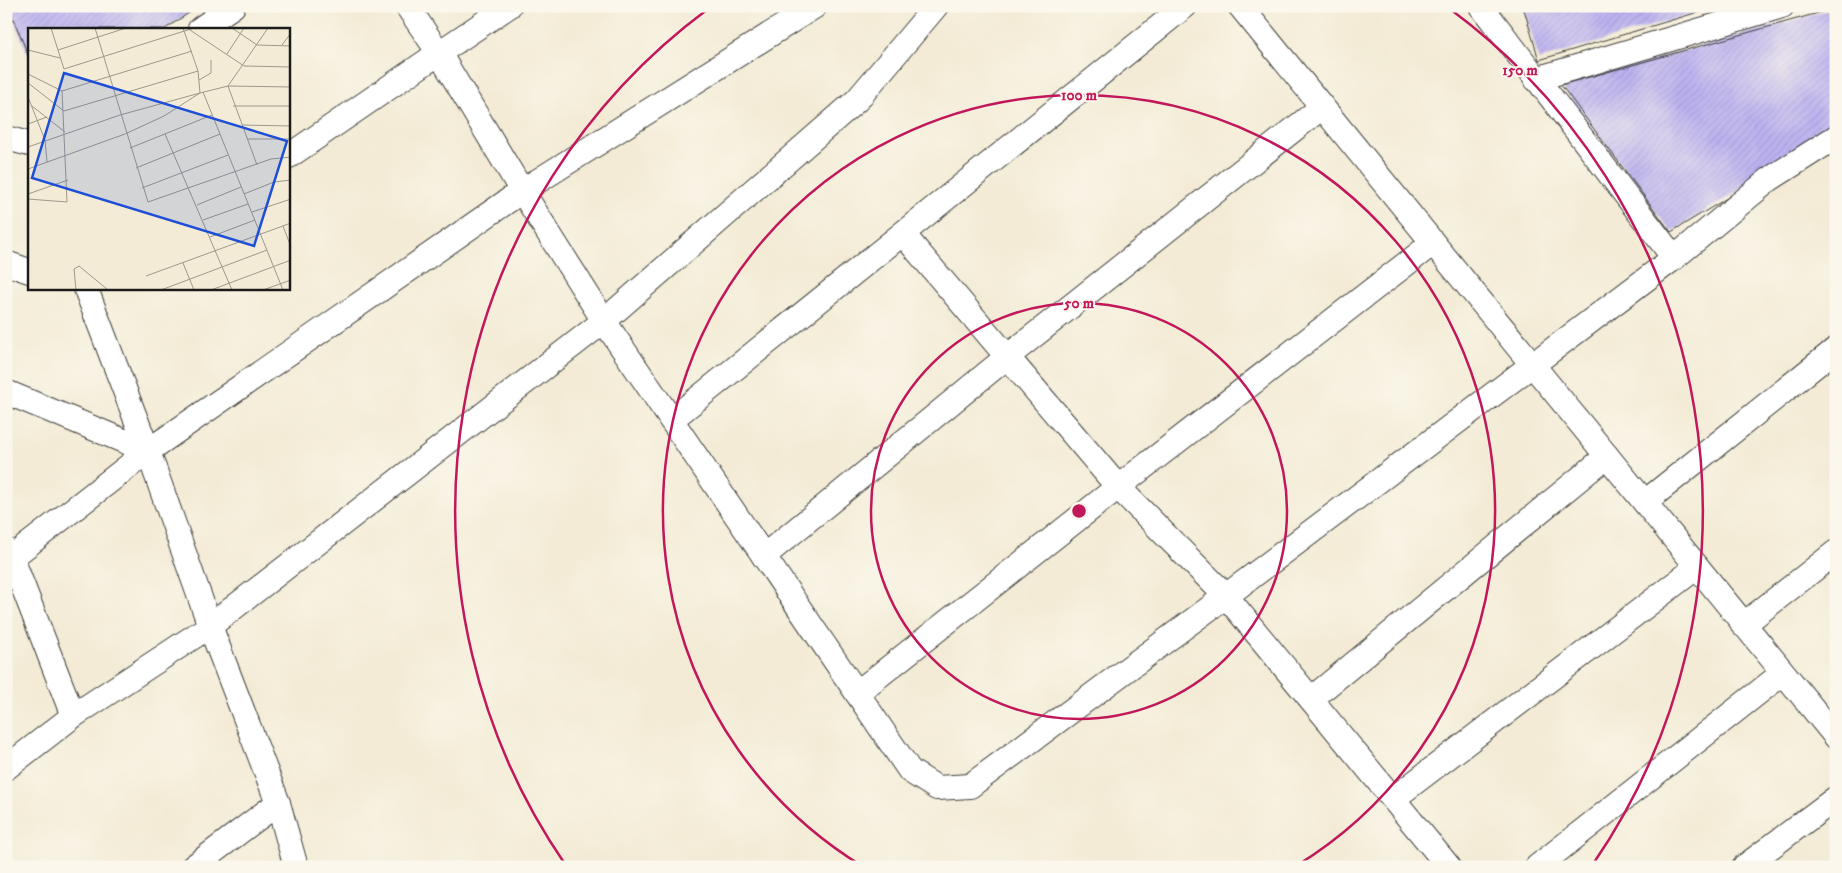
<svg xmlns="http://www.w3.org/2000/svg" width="1842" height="873" viewBox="0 0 1842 873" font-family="'IM FELL DW Pica',serif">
  <defs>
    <pattern id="building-hatch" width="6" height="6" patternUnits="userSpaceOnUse" patternTransform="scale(1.25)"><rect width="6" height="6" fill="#bdb3f1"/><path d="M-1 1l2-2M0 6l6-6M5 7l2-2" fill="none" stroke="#a299ce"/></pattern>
  </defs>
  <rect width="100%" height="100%" fill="#fbf7ec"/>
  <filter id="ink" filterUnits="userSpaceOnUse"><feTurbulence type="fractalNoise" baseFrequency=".02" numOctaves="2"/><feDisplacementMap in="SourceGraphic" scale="10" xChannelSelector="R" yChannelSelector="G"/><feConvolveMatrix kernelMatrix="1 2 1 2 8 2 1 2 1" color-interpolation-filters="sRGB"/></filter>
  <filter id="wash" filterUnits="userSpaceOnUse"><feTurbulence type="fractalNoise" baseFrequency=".0096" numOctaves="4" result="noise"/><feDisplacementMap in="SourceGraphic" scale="20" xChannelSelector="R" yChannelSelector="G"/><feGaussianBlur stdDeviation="1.12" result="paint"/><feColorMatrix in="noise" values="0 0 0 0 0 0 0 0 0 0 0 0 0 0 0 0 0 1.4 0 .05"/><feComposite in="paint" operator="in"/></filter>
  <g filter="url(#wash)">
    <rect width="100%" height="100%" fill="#f3ebd5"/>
    <g id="blocks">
      <g fill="url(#building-hatch)">
        <path d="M 8,6 L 199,6 L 165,29 L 29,29 L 29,57 Z"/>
        <path d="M 1523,6 L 1715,6 L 1715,7 L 1539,60 Z"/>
        <path d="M 1836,8 L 1836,132 L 1671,232 L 1561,85 Z"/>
      </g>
    </g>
  </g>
  <g filter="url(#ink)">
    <use href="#blocks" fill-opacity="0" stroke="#3c3b38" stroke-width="1"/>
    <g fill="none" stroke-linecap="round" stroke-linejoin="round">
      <g stroke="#3c3b38" stroke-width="26">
        <g id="minor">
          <path d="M 407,6 L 439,53 L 522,191 L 604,321 L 910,771 L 937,788 L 970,786 L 1226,596 L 1674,258 L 1770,179 L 1836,137"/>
          <path d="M 1240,6 L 1836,737"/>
          <path d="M 1481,6 L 1674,258"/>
          <path d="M 200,29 L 233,6"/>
          <path d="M 1536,79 L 1782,6"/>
          <path d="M 6,138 L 29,144"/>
          <path d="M 289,156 L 439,53 L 509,6"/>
          <path d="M 903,234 L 1118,487 L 1226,596 L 1449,867"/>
          <path d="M 6,263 L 29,271"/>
          <path d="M 86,289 L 148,451 L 210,626 L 278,803 L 296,867"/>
          <path d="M 6,392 L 148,451"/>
          <path d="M 671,420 L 1185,6"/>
          <path d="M 1645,502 L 1836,349"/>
          <path d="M 6,550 L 12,558 L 73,716"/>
          <path d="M 764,556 L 1007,357 L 1322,107"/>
          <path d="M 6,562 L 148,451 L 522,191 L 815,6"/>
          <path d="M 1743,625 L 1836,552"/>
          <path d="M 857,693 L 1118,487 L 1433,243"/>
          <path d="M 1311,699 L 1607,456"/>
          <path d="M 6,768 L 73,716 L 210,626 L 604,321 L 857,100 L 936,6"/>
          <path d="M 1393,799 L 1697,567"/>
          <path d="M 193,867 L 278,803"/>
          <path d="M 1537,867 L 1783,673"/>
          <path d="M 1744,867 L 1836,798"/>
        </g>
      </g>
      <use href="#minor" stroke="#fff" stroke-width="24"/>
    </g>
  </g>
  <g fill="none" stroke="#c2185b" stroke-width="2.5">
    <circle cx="1079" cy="511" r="208"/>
    <path d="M862 866A416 416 0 1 1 1296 866"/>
    <path d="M565 864A624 624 0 0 1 708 9M1450 9A624 624 0 0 1 1593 864"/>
  </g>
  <g transform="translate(28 28)">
    <rect width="262" height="262" fill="#f3ebd5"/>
    <path fill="none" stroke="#9d988b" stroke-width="1" d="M 23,0 L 36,41 L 166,0M 67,0 L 120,174 L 243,131 L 263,129M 159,0 L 216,38 L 263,39M 204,0 L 229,17 L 263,18M 254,17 L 263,5M 0,22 L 32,30M 30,22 L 98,0M 199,26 L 216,0M 0,46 L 34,63 L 164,23M 171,52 L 183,45 L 183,32M 0,55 L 36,83 L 170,43M 200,58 L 229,137M 200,58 L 240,0M 175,64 L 255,262M 0,69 L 17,112 L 19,134M 4,78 L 37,104M 205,78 L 263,78M 0,96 L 19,89M 214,97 L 263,98M 137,106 L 204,262M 219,111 L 263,111M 0,119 L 92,87 L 172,65 L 170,43 L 155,0M 102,120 L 184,87M 108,140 L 192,106M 0,141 L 97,106 L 136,88 L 172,65 L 200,58 L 263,59M 114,160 L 200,127M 0,166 L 40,152M 216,166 L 246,154 L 263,152M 0,171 L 39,174 L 34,63M 169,177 L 213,159M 224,184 L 263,171M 175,192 L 220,176M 255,198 L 263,219M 182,209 L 227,192M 155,235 L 166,262M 118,248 L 263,195M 48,262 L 46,241 L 51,238 L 80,262M 133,262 L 239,222M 183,262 L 263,232M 235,262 L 263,252"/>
    <path fill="#1d4ed8" fill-opacity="0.15" stroke="#1d4ed8" stroke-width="2.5" d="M 36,45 L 259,113 L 226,218 L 4,150 Z"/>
    <rect width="262" height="262" fill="none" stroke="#1c1c1c" stroke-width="2.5"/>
  </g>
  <circle cx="1079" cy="511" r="8" fill="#c2185b" stroke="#fbf7ec" stroke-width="2.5"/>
  <g font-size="15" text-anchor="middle" font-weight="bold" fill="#c2185b" stroke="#fbf7ec" stroke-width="4" stroke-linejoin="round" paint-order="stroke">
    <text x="1520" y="75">150 m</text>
    <text x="1079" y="100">100 m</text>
    <text x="1079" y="308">50 m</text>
  </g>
  <rect width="1842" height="873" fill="none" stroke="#fbf7ec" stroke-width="25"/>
</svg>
